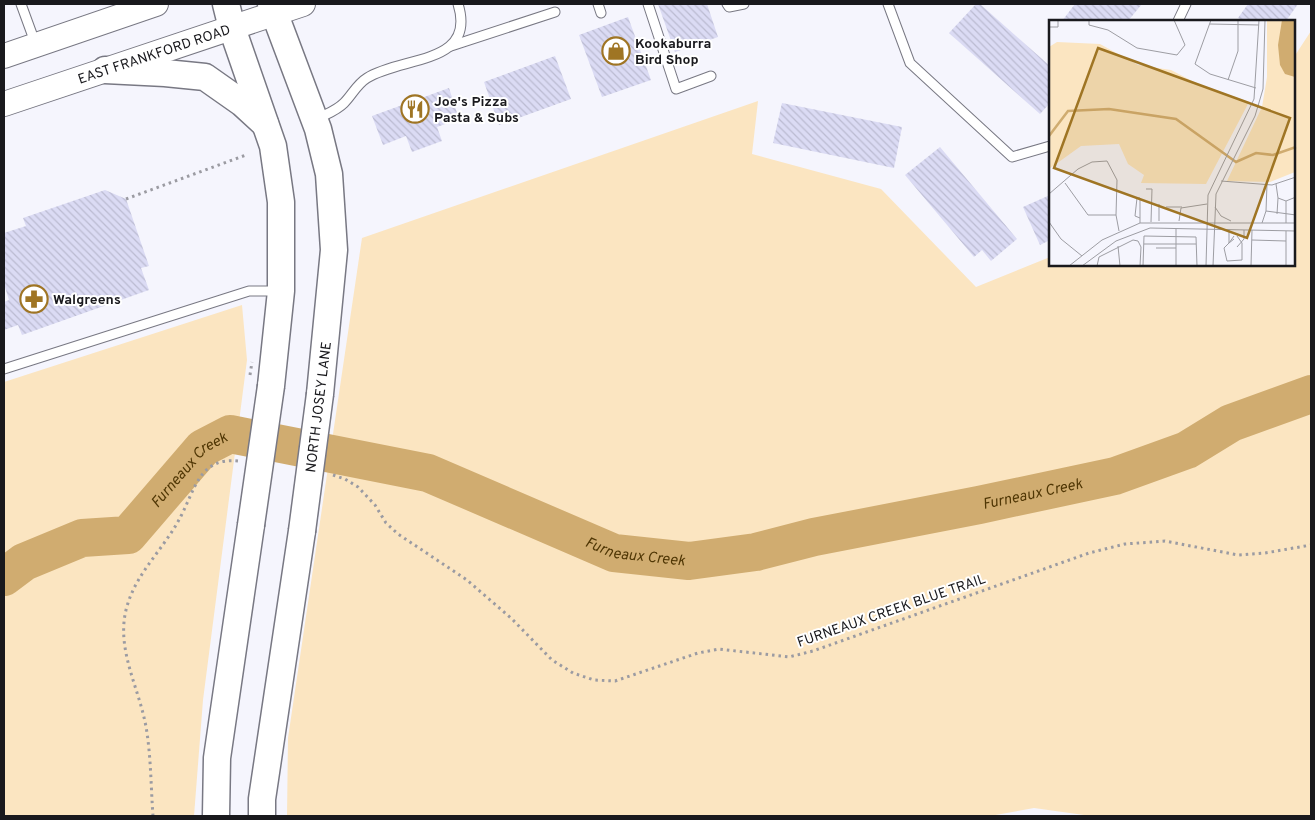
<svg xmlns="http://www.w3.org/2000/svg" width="1315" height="820" viewBox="0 0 1315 820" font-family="Overpass,sans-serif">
  <defs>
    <pattern id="building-back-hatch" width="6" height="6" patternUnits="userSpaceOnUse" patternTransform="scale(1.25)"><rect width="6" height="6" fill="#dbdbf4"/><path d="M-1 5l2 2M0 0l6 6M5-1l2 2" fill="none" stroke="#bbbbd1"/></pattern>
  </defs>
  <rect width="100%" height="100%" fill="#f5f5fd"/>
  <g fill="#fbe5c1">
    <path d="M 1311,31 L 1311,816 L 1091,816 L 1034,808 L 990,816 L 287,816 L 288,738 L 362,238 L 758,101 L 752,154 L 881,189 L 976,287 L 1050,257 L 1050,265 L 1294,265 L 1294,57 Z"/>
    <path d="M 242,305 L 247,360 L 203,700 L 194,816 L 4,816 L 4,382 Z"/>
  </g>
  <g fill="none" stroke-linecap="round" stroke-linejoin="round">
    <path stroke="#d0ac70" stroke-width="38" id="s1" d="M 4,577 L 24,562 L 82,538 L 128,535 L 203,448 L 230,434 L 428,473 L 614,553 L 689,561 L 756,552 L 814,537 L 979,505 L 1115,476 L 1187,450 L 1231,423 L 1311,394"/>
  </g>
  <g fill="url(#building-back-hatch)">
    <path d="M 658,4 L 707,4 L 718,37 L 675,52 Z"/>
    <path d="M 976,4 L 980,4 L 1050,66 L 1050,103 L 1040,114 L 949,33 Z"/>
    <path d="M 1075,4 L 1142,4 L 1128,21 L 1062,21 Z"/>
    <path d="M 1248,4 L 1298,4 L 1286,21 L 1243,21 L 1238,18 Z"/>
    <path d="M 628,17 L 651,80 L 602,97 L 579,35 Z"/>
    <path d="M 555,56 L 571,99 L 499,125 L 484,82 Z"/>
    <path d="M 449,88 L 459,119 L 437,127 L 442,141 L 412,152 L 406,136 L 383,145 L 372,116 Z"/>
    <path d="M 782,103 L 902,127 L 894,168 L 773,143 Z"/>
    <path d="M 940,147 L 1017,239 L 991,261 L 982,250 L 974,257 L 905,175 Z"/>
    <path d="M 105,190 L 126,199 L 149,266 L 141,268 L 149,290 L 22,335 L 18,325 L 4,330 L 4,302 L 9,300 L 4,284 L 4,233 L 26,226 L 23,218 Z"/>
    <path d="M 1050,195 L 1050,240 L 1040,245 L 1023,207 Z"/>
  </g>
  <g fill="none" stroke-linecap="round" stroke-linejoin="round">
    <g stroke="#787883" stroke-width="11">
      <g id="lane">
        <path d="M 21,4 L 36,45"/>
        <path d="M 598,4 L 601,13"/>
        <path d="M 648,4 L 676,89 L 711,76"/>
        <path d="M 727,4 L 729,7 L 744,4"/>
        <path d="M 888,4 L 910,63 L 1012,157 L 1050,146"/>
        <path d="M 1178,21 L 1186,4"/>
        <path d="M 451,46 L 555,12"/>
        <path d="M 317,119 C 326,114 336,111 344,103 C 352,95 357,84 367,78 C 402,56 477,65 458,4"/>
        <path d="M 4,369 L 249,291 L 279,291"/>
      </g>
    </g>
    <g stroke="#787883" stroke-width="26">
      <g id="secondary">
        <path d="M 4,56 L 156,4"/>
        <path id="s2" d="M 4,104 L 303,4"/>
      </g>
    </g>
    <g stroke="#787883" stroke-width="29">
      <g id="primary">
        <path d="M 226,4 L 232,28 L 273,146 L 281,202 L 281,291 L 271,386"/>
        <path d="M 271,4 L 318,129 L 329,174 L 334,250 L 320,394"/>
        <path d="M 105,70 L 165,73 L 205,77 L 242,103 L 265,124"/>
        <path d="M 216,816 L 217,758 L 251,525"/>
        <path d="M 262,816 L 262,799 L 302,531"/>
      </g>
    </g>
    <g stroke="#9b9ba2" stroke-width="3" stroke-dasharray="2.5 4" stroke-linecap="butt">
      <path d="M 126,199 L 246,155"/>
      <path d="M 333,475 L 345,479 L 358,487 L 375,505 L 386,523 L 398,534 L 467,580 L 512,619 L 552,660 L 573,673 L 594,680 L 615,681 L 698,653 L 719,649 L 789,657 L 813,651 L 1089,553 L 1125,544 L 1165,541 L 1238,555 L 1265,553 L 1311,545"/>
      <path d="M 153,816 C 151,789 151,760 147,733 C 141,689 113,648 128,603 C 138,571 166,546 181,516 C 195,489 200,457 238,461"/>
    </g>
    <use href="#lane" stroke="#fff" stroke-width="9"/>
    <use href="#secondary" stroke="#fff" stroke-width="24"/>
    <use href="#primary" stroke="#fff" stroke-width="26"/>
    <g stroke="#787883" stroke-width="29" stroke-linecap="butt">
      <g id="primary-bridge">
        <path d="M 251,525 L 271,386"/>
        <path d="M 302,531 L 320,394"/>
      </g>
    </g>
    <path stroke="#9b9ba2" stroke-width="3" stroke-dasharray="2.5 4" stroke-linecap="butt" d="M 250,375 L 252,362"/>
    <use href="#primary-bridge" stroke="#fff" stroke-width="26"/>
  </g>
  <defs>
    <g id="shop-ring" transform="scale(1.4375)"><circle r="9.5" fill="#fff" stroke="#9f7524" stroke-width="1.5"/><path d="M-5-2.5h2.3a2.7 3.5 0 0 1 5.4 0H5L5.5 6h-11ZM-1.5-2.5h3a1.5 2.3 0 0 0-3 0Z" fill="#9f7524"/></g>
    <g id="restaurant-ring" transform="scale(1.4375)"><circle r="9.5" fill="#fff" stroke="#9f7524" stroke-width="1.5"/><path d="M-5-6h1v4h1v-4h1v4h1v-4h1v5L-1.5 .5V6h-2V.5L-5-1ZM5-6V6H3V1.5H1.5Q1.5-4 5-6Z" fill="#9f7524"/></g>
    <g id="pharmacy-ring" transform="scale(1.4375)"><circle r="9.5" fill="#fff" stroke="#9f7524" stroke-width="1.5"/><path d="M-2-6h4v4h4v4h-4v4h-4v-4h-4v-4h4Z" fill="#9f7524"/></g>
  </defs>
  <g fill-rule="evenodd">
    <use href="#shop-ring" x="616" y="51"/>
    <use href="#restaurant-ring" x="415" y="109"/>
    <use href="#pharmacy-ring" x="34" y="299"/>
  </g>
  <g text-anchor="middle" stroke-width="4" stroke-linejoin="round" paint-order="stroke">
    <g font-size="14" font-weight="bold" fill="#19191d" stroke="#fff" text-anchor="start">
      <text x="635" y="48">Kookaburra<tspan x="635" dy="16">Bird Shop</tspan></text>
      <text x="434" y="106">Joe's Pizza<tspan x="434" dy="16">Pasta &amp; Subs</tspan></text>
      <text x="53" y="304">Walgreens</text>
    </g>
    <g font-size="14" fill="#19191d" stroke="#fff">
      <text dy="5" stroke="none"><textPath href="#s2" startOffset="158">EAST FRANKFORD ROAD</textPath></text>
      <text transform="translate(318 407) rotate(-83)" y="5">NORTH JOSEY LANE</text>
      <text transform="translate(891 610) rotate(-19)" y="5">FURNEAUX CREEK BLUE TRAIL</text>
    </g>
    <g font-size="15" font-style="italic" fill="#503705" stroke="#fff">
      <text dy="5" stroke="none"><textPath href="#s1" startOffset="224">Furneaux Creek</textPath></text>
      <text dy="5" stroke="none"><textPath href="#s1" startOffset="1109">Furneaux Creek</textPath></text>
      <text dy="5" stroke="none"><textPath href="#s1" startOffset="704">Furneaux Creek</textPath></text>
    </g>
  </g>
  <g transform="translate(1049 20)">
    <rect width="246" height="246" fill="#f5f5fd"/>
    <path d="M 218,0 L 246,0 L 246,152 L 221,162 L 178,161 L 213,87 L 218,57 ZM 8,22 L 51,24 L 89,45 L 122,50 L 147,63 L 200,82 L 157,164 L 92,163 L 95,155 L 79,144 L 70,124 L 32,126 L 0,149 L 0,27 Z" fill="#fbe5c1"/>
    <path d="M 233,0 L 246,0 L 246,57 L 236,54 L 231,45 L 229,25 Z" fill="#d0ac70"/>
    <path fill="none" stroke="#d0ac70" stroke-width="2.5" d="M 0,116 L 19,91 L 60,89 L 127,99 L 187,142 L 207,133 L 224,135 L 247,127"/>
    <path fill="none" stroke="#9d9da3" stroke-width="1" d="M 40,0 L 40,5 L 59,10 L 88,28 L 128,35 L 136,25 L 125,0M 162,0 L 146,44 L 161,54 L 207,68M 161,4 L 210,5M 0,7 L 9,7 L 9,0M 179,60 L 189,31 L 189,0M 172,161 L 223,165 L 247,157M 16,163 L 39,195 L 67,195M 227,164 L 229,178 L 237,181M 97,169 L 103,169 L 102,202M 0,174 L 29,149 L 43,142 L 58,141 L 68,160 L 67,195 L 70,211M 117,187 L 133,187M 166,187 L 172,196 L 182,201M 217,191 L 218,164M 228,194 L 229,178M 91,198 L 86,196 L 88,178 L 91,178 L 91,203M 110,201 L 110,184M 130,201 L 132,188 L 158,184M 0,202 L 12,219 L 33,236M 213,203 L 217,191 L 247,195M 237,203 L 237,181 L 247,177M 180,209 L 180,223 L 175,228 L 178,241 L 193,240 L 193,223 L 188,216M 185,219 L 180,223 L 185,216M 203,220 L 237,221M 95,224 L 147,224M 69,226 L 71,246M 188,227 L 195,219 L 195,210M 107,228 L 127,228M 20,246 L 53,220 L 91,203 L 247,203M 33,246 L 67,221 L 101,208 L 247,211M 48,246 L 50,237 L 84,220 L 89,221 L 92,227 L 91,246M 94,246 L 95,216 L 147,217 L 148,246M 127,246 L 127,209M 157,246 L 159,175 L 205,79 L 210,0M 164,246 L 167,174 L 206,96 L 214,69 L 216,0M 174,246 L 198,246M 202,246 L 203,210M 237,246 L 237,211"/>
    <path fill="#9f7524" fill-opacity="0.15" stroke="#9f7524" stroke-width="2.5" d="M 49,28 L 241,98 L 198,218 L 5,148 Z"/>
    <rect width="246" height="246" fill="none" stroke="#19191d" stroke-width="2.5"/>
  </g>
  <rect width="1315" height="820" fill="none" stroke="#19191d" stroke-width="10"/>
</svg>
